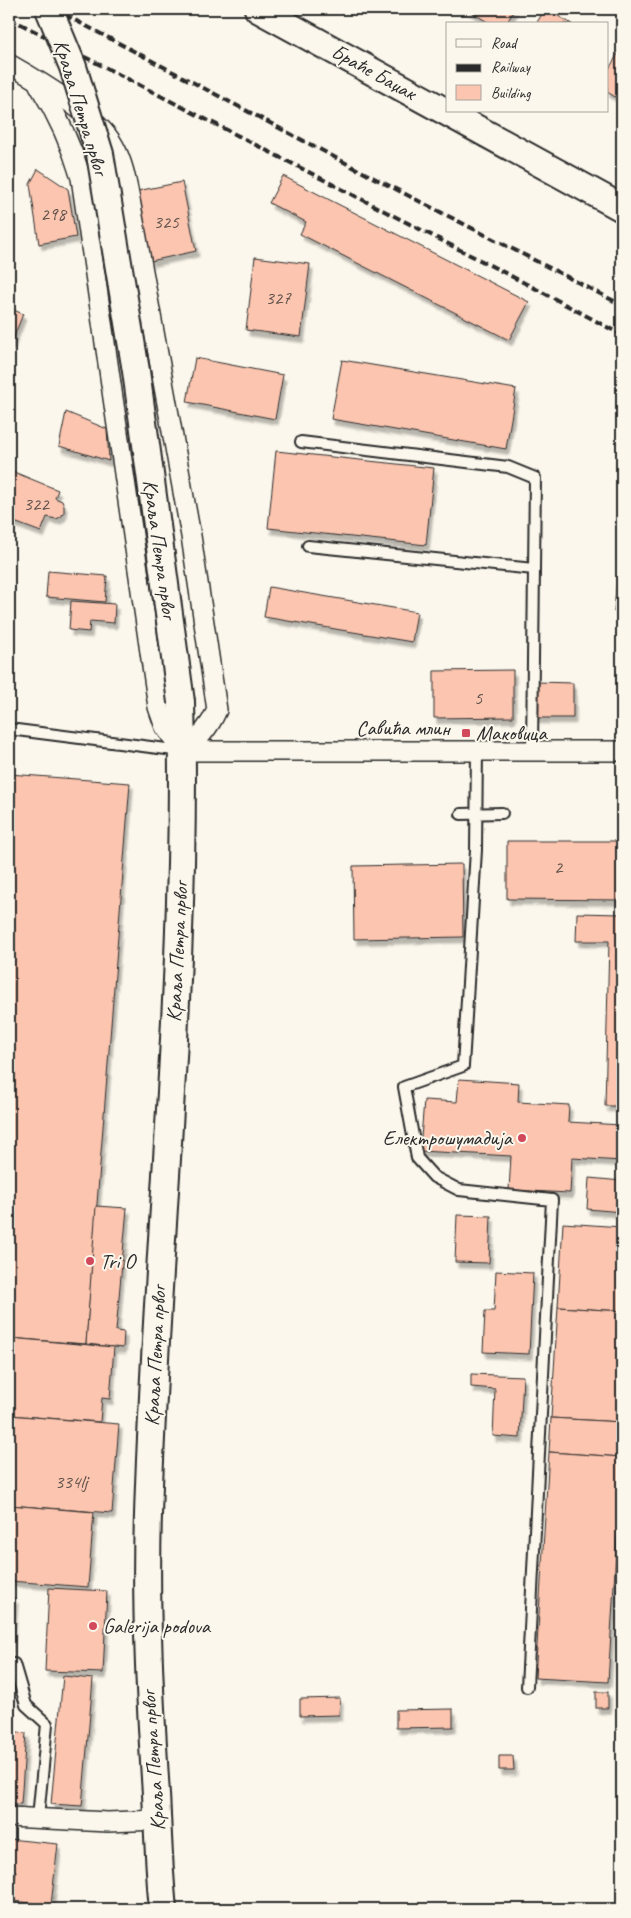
<svg xmlns="http://www.w3.org/2000/svg" width="631" height="1918" viewBox="0 0 631 1918" font-family="Caveat,sans-serif">
  <defs>
    <filter id="shadow"><feDropShadow dx="3" dy="5.5" stdDeviation="1" flood-color="#0004"/></filter>
  </defs>
  <rect width="100%" height="100%" fill="#fbf7ec"/>
  <filter id="ink" filterUnits="userSpaceOnUse"><feTurbulence type="fractalNoise" baseFrequency=".02" numOctaves="2"/><feDisplacementMap in="SourceGraphic" scale="10" xChannelSelector="R" yChannelSelector="G"/><feConvolveMatrix kernelMatrix="1 2 1 2 8 2 1 2 1" color-interpolation-filters="sRGB"/></filter>
  <g filter="url(#ink)">
    <g fill="#fcc5af" stroke="#2b2b2b" filter="url(#shadow)">
      <path d="M 466,9 L 515,9 L 506,24 L 491,24 Z"/>
      <path d="M 545,9 L 546,9 L 572,24 L 536,24 Z"/>
      <path d="M 622,47 L 622,101 L 607,92 L 607,72 Z"/>
      <path d="M 38,169 L 68,189 L 76,237 L 39,244 L 30,184 Z"/>
      <path d="M 283,176 L 529,302 L 509,340 L 300,234 L 306,222 L 269,203 Z"/>
      <path d="M 182,182 L 196,251 L 151,261 L 137,191 Z"/>
      <path d="M 255,257 L 310,264 L 301,337 L 246,330 Z"/>
      <path d="M 9,308 L 23,314 L 9,349 Z"/>
      <path d="M 195,358 L 283,375 L 275,419 L 187,402 Z"/>
      <path d="M 342,360 L 516,389 L 506,449 L 331,419 Z"/>
      <path d="M 66,412 L 107,429 L 109,461 L 59,446 Z"/>
      <path d="M 276,451 L 434,468 L 426,545 L 268,528 Z"/>
      <path d="M 9,470 L 58,490 L 55,498 L 62,501 L 64,506 L 64,512 L 61,517 L 56,519 L 47,517 L 41,532 L 9,520 Z"/>
      <path d="M 619,555 L 622,555 L 622,613 L 614,612 Z"/>
      <path d="M 48,571 L 107,576 L 105,602 L 46,597 Z"/>
      <path d="M 269,587 L 417,612 L 412,642 L 264,617 Z"/>
      <path d="M 71,601 L 115,604 L 114,623 L 90,621 L 89,632 L 69,630 Z"/>
      <path d="M 513,670 L 513,717 L 434,718 L 434,671 Z"/>
      <path d="M 537,682 L 573,683 L 573,718 L 536,718 Z"/>
      <path d="M 9,774 L 130,783 L 86,1344 L 9,1338 Z"/>
      <path d="M 507,841 L 622,841 L 622,900 L 507,899 Z"/>
      <path d="M 462,864 L 463,937 L 354,939 L 353,866 Z"/>
      <path d="M 577,913 L 622,914 L 622,1106 L 605,1106 L 609,941 L 576,941 Z"/>
      <path d="M 459,1079 L 519,1083 L 518,1102 L 569,1105 L 568,1122 L 622,1125 L 622,1161 L 572,1158 L 570,1193 L 509,1190 L 511,1156 L 420,1151 L 424,1100 L 457,1102 Z"/>
      <path d="M 589,1178 L 622,1181 L 622,1212 L 587,1209 Z"/>
      <path d="M 96,1206 L 127,1208 L 116,1331 L 124,1332 L 123,1348 L 86,1344 Z"/>
      <path d="M 457,1215 L 491,1216 L 489,1263 L 455,1262 Z"/>
      <path d="M 563,1223 L 622,1227 L 622,1311 L 558,1307 Z"/>
      <path d="M 496,1271 L 533,1273 L 529,1354 L 483,1352 L 485,1311 L 494,1311 Z"/>
      <path d="M 558,1307 L 622,1311 L 622,1422 L 551,1418 Z"/>
      <path d="M 9,1338 L 114,1347 L 110,1399 L 102,1398 L 100,1422 L 9,1415 Z"/>
      <path d="M 471,1374 L 523,1376 L 520,1438 L 493,1436 L 495,1389 L 471,1387 Z"/>
      <path d="M 9,1415 L 119,1424 L 112,1513 L 9,1505 Z"/>
      <path d="M 551,1418 L 622,1422 L 622,1457 L 549,1452 Z"/>
      <path d="M 549,1452 L 622,1457 L 608,1682 L 535,1678 Z"/>
      <path d="M 9,1505 L 94,1512 L 88,1587 L 9,1581 Z"/>
      <path d="M 49,1588 L 107,1591 L 103,1673 L 45,1671 Z"/>
      <path d="M 9,1598 L 15,1598 L 9,1670 Z"/>
      <path d="M 63,1676 L 93,1679 L 82,1806 L 51,1804 Z"/>
      <rect x="596" y="1692" width="12" height="16"/>
      <path d="M 340,1698 L 339,1715 L 300,1716 L 300,1699 Z"/>
      <path d="M 453,1709 L 453,1727 L 396,1728 L 396,1710 Z"/>
      <path d="M 9,1731 L 26,1733 L 21,1804 L 9,1803 Z"/>
      <path d="M 499,1756 L 513,1756 L 514,1770 L 499,1770 Z"/>
      <path d="M 9,1839 L 58,1844 L 51,1905 L 12,1901 L 16,1871 L 9,1870 Z"/>
    </g>
    <g fill="none" stroke-linecap="round" stroke-linejoin="round">
      <g stroke="#2b2b2b" stroke-width="14">
        <g id="lane">
          <path d="M 301,442 L 508,467 L 535,478 L 532,750"/>
          <path d="M 308,546 L 534,569"/>
          <path d="M 9,729 L 182,751"/>
          <path d="M 477,750 L 476,850 L 463,1066 L 404,1087 L 417,1158 L 434,1177 L 459,1190 L 552,1200 L 527,1687"/>
          <path d="M 461,814 L 502,813"/>
          <path d="M 14,1664 L 26,1705 L 47,1724 L 38,1818"/>
        </g>
      </g>
      <g stroke="#2b2b2b" stroke-width="22">
        <g id="street">
          <path d="M 9,64 C 39,81 97,115 114,146 C 124,164 127,185 131,205 L 191,536 L 217,710 C 209,728 199,740 183,751"/>
          <path d="M 39,85 C 57,114 71,144 81,178 L 158,707 L 165,727 L 183,751"/>
          <path d="M 183,751 L 622,751"/>
          <path d="M 9,1817 L 108,1822 L 157,1820"/>
        </g>
      </g>
      <g stroke="#2b2b2b" stroke-width="30">
        <g id="secondary">
          <path d="M 258,9 L 622,208"/>
          <path d="M 163,1909 C 159,1871 158,1832 156,1794 C 150,1701 145,1608 148,1515 C 156,1244 188,973 181,702"/>
        </g>
      </g>
      <use href="#lane" stroke="#fbf7ec" stroke-width="10"/>
      <use href="#street" stroke="#fbf7ec" stroke-width="19"/>
      <use href="#secondary" stroke="#fbf7ec" stroke-width="26"/>
      <g stroke="#2b2b2b" stroke-width="4" stroke-dasharray="8 4" stroke-linecap="butt">
        <path d="M 54,9 L 374,178 L 622,305"/>
        <path d="M 9,18 L 542,292 L 622,335"/>
      </g>
      <g stroke="#2b2b2b" stroke-width="30" stroke-linecap="butt">
        <path id="secondary-bridge" d="M 49,9 L 73,67 L 100,154 L 136,371 L 181,702"/>
      </g>
      <use href="#secondary-bridge" stroke="#fbf7ec" stroke-width="26"/>
    </g>
  </g>
  <g fill="#d1495b" stroke="#fbf7ec" stroke-width="2">
    <rect x="461" y="728" width="10" height="10" rx="2.5"/>
    <circle cx="522" cy="1138" r="5"/>
    <circle cx="90" cy="1261" r="5"/>
    <circle cx="93" cy="1626" r="5"/>
  </g>
  <g text-anchor="middle" stroke-width="4" stroke-linejoin="round" paint-order="stroke">
    <g font-size="19" fill="#5f524c">
      <text x="53" y="220">298</text>
      <text x="166" y="228">325</text>
      <text x="278" y="304">327</text>
      <text x="36" y="510">322</text>
      <text x="478" y="704">5</text>
      <text x="558" y="873">2</text>
      <text x="71" y="1488">334lj</text>
    </g>
    <g font-size="21" fill="#2b2b2b" stroke="#fbf7ec">
      <text transform="translate(374 72) rotate(29)" y="7">Браће Баџак</text>
      <text transform="translate(81 107) rotate(73)" y="7">Краља Петра првог</text>
      <text transform="translate(160 549) rotate(82)" y="7">Краља Петра првог</text>
      <text x="403" y="735">Савића млин</text>
      <text transform="translate(177 952) rotate(-87)" y="7">Краља Петра првог</text>
      <text transform="translate(155 1356) rotate(-87)" y="7">Краља Петра првог</text>
      <text transform="translate(153 1761) rotate(-94)" y="7">Краља Петра првог</text>
    </g>
    <g font-size="21" fill="#2b2b2b" stroke="#fbf7ec" text-anchor="start">
      <text x="476" y="740">Маковица</text>
      <text x="512" y="1145" text-anchor="end">Електрошумадија</text>
      <text x="100" y="1268">Tri O</text>
      <text x="103" y="1633">Galerija podova</text>
    </g>
  </g>
  <rect width="631" height="1918" fill="none" stroke="#fbf7ec" stroke-width="30"/>
  <rect x="15" y="15" width="601" height="1888" fill="none" stroke="#2b2b2b" stroke-width="2" filter="url(#ink)"/>
  <rect x="446" y="22" width="162" height="90" fill="#fbf7ec" stroke="#a8a59f"/>
  <rect x="456" y="39" width="25" height="8" fill="#fbf7ec" stroke="#a8a59f"/>
  <text x="491" y="48" font-size="15" fill="#2b2b2b">Road</text>
  <rect x="456" y="64" width="25" height="8" fill="#2b2b2b" stroke="#a8a59f"/>
  <text x="491" y="72" font-size="15" fill="#2b2b2b">Railway</text>
  <rect x="456" y="85" width="25" height="15" fill="#fcc5af" stroke="#a8a59f"/>
  <text x="491" y="98" font-size="15" fill="#2b2b2b">Building</text>
</svg>
